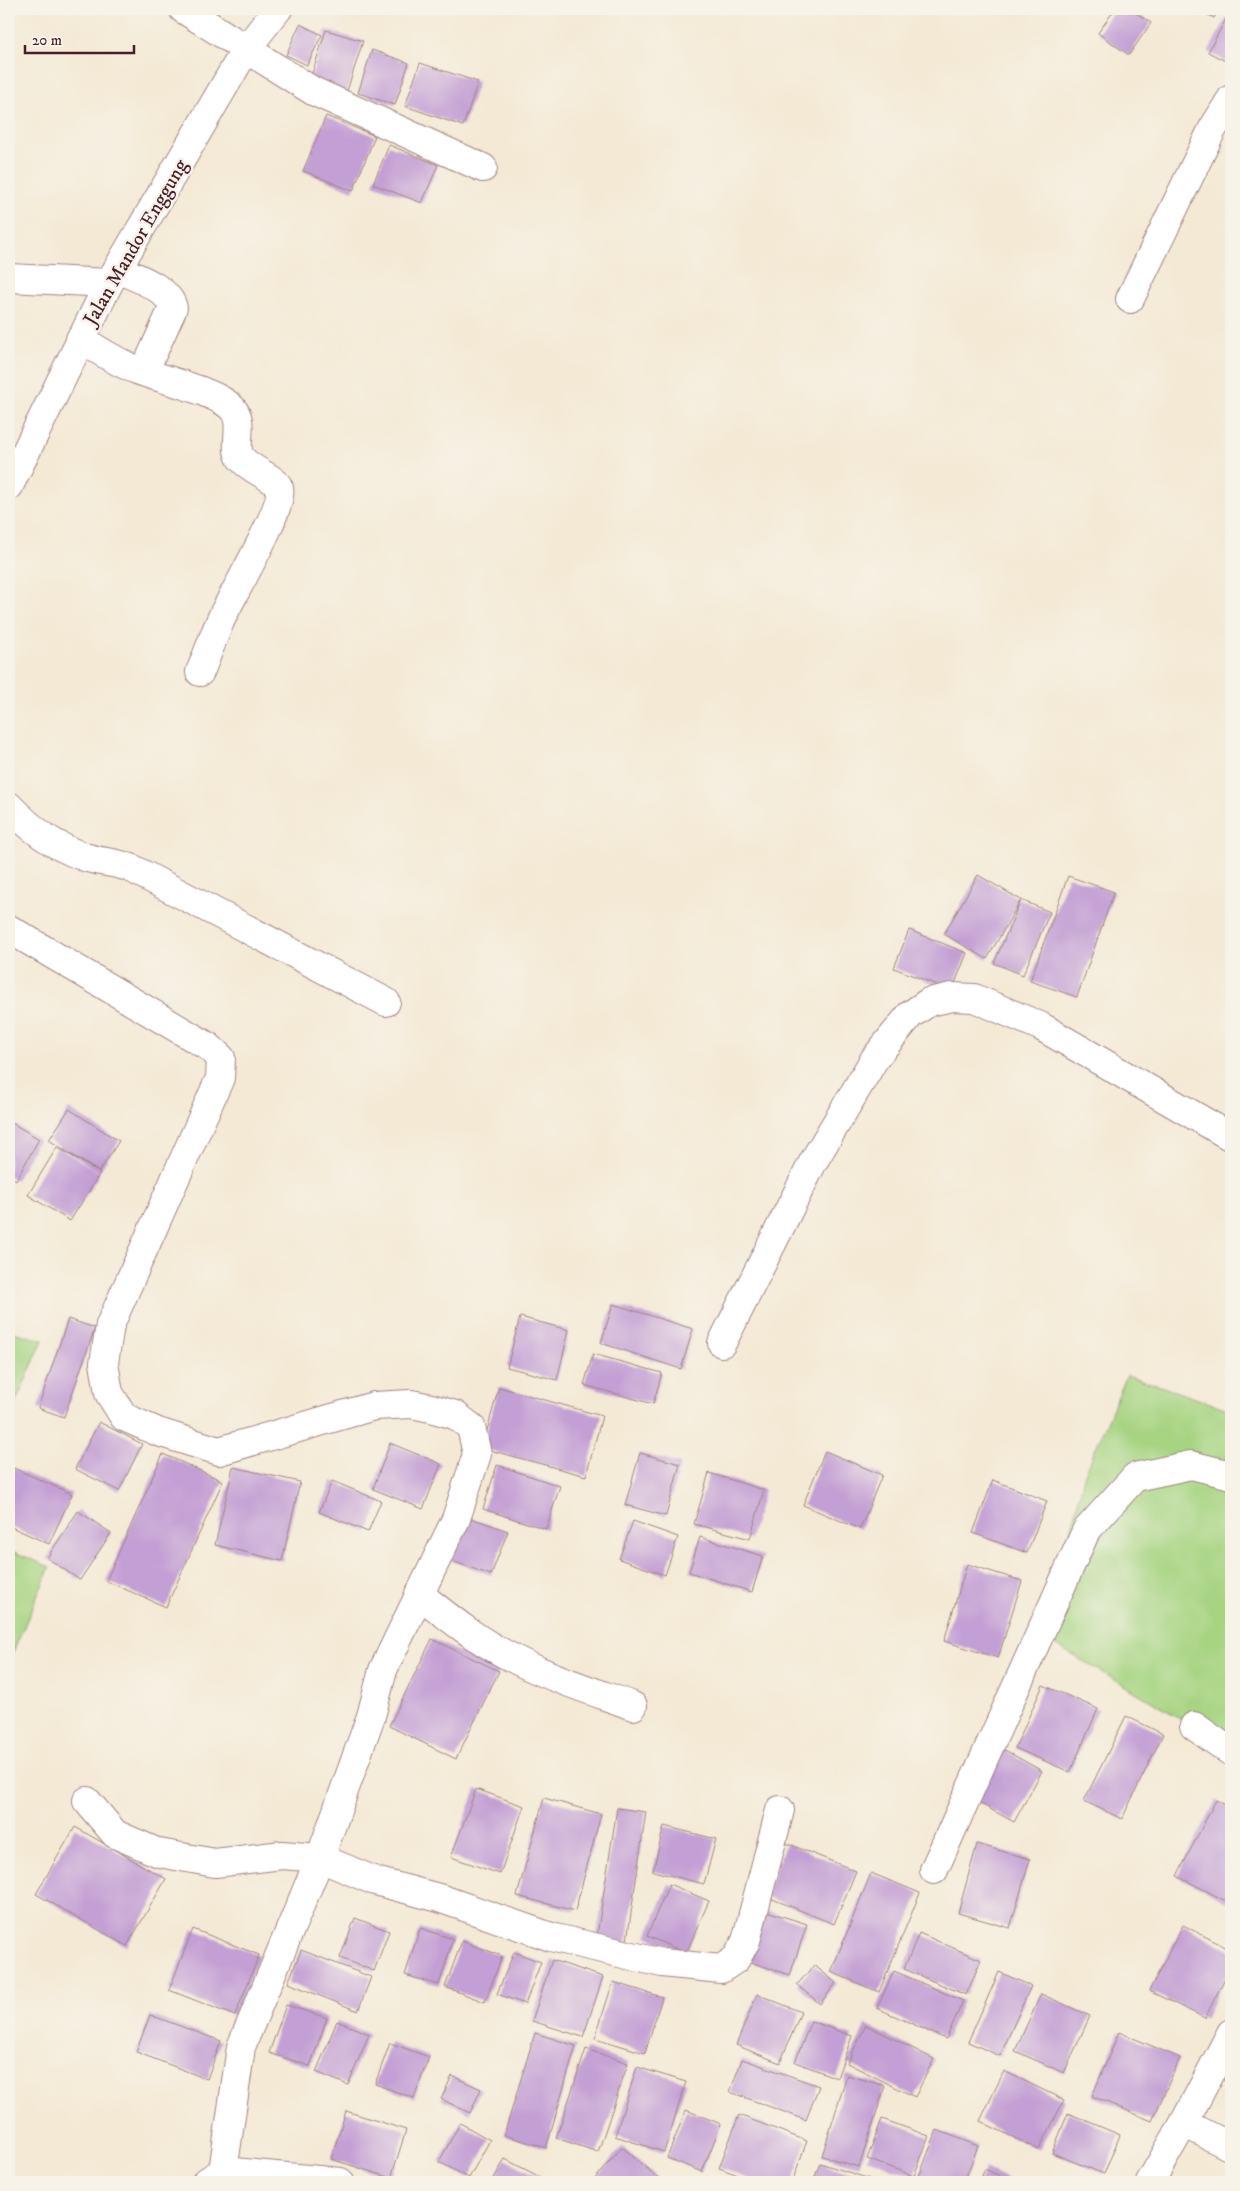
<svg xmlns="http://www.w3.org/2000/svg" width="1240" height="2191" viewBox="0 0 1240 2191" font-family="'IM FELL DW Pica',serif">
  <rect width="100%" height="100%" fill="#f7f3e8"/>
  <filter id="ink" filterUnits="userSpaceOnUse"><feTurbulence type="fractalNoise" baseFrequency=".02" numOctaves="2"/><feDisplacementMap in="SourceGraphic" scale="10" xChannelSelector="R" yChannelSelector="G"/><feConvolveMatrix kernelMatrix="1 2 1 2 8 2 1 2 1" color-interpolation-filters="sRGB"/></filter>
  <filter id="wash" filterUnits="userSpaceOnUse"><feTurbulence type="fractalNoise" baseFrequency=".0096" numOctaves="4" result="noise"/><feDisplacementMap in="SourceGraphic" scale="20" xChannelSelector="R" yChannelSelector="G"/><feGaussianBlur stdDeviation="1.12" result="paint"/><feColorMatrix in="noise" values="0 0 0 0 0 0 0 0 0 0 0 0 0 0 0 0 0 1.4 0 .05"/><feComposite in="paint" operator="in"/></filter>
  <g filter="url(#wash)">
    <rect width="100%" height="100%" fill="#f4e9d5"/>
    <g fill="#a6d481" stroke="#787a56">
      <path d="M 9,1331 L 43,1340 L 9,1418 Z"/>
      <path d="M 1127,1375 L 1231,1410 L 1231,1748 L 1045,1639 L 1084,1476 Z"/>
      <path d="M 9,1550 L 50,1567 L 9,1661 Z"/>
    </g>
    <g id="blocks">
      <g fill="#c29fd4">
        <path d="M 1115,9 L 1130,9 L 1151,23 L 1129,55 L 1098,33 Z"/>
        <path d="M 1197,9 L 1219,9 L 1214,18 Z"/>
        <path d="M 1231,10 L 1231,64 L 1208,52 Z"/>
        <path d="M 300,24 L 322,35 L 307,65 L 286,55 Z"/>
        <path d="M 326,30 L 363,41 L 346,94 L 309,83 Z"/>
        <path d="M 372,50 L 409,63 L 395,105 L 358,93 Z"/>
        <path d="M 420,63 L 478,82 L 463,126 L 405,106 Z"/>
        <path d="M 326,116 L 375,136 L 353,191 L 303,171 Z"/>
        <path d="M 389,145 L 438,165 L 422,203 L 373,184 Z"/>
        <path d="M 978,875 L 1021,900 L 1050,912 L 1023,975 L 994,963 L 1021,900 L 987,959 L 944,934 Z"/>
        <path d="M 1068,876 L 1114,892 L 1077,997 L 1030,981 Z"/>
        <path d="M 909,930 L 967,953 L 952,991 L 894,968 Z"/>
        <path d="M 69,1109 L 119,1141 L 99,1172 L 49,1140 Z"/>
        <path d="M 12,1123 L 39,1139 L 16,1180 L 9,1176 L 9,1128 Z"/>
        <path d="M 57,1147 L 100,1173 L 70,1221 L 28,1195 Z"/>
        <path d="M 613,1304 L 693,1329 L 681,1369 L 601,1343 Z"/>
        <path d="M 520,1317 L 569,1330 L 557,1380 L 507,1367 Z"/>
        <path d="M 68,1319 L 95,1328 L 64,1417 L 38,1408 Z"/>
        <path d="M 593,1354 L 662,1373 L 653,1404 L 584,1385 Z"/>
        <path d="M 499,1387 L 602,1416 L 586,1476 L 482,1448 Z"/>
        <path d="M 99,1422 L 142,1444 L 119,1491 L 75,1469 Z"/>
        <path d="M 390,1443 L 441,1464 L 423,1509 L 373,1489 Z"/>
        <path d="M 825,1451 L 882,1475 L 860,1529 L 803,1505 Z"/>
        <path d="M 640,1453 L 680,1464 L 666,1516 L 625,1505 Z"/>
        <path d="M 163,1454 L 223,1481 L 166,1607 L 106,1581 Z"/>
        <path d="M 497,1465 L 560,1486 L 546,1529 L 483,1509 Z"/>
        <path d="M 9,1466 L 72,1494 L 49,1544 L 9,1526 Z"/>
        <path d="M 233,1467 L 300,1482 L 282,1561 L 215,1545 Z"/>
        <path d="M 709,1473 L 764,1490 L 750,1539 L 694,1524 Z"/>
        <path d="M 993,1480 L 1047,1501 L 1027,1553 L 973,1533 Z"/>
        <path d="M 332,1481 L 381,1501 L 368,1532 L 319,1512 Z"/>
        <path d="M 78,1511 L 111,1533 L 80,1580 L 47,1558 Z"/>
        <path d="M 465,1516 L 508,1531 L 491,1575 L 449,1560 Z"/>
        <path d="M 633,1521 L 678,1537 L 665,1575 L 619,1559 Z"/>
        <path d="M 700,1537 L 763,1556 L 752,1592 L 689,1572 Z"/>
        <path d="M 967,1564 L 1022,1581 L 998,1658 L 944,1641 Z"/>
        <path d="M 432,1639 L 499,1671 L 456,1759 L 389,1726 Z"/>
        <path d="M 1043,1685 L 1098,1709 L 1070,1772 L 1015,1748 Z"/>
        <path d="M 1126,1716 L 1163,1734 L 1122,1819 L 1084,1801 Z"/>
        <path d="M 999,1747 L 1042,1771 L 1014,1822 L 970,1798 Z"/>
        <path d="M 476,1789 L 524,1806 L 500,1874 L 451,1857 Z"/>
        <path d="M 544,1798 L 601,1814 L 575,1911 L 517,1896 Z"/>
        <path d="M 1216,1800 L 1231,1808 L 1231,1896 L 1228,1902 L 1177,1876 Z"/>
        <path d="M 617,1808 L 646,1812 L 626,1947 L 596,1942 Z"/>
        <path d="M 664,1826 L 716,1839 L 704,1884 L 653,1871 Z"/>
        <path d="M 75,1827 L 166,1879 L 127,1946 L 36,1894 Z"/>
        <path d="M 786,1843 L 856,1871 L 834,1924 L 765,1896 Z"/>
        <path d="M 977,1844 L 1030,1859 L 1010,1928 L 958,1913 Z"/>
        <path d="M 871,1873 L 920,1893 L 879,1992 L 831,1972 Z"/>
        <path d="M 669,1884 L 709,1901 L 686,1953 L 647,1936 Z"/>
        <path d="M 763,1910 L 807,1924 L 790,1975 L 747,1961 Z"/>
        <path d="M 355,1918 L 389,1931 L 374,1971 L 340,1958 Z"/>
        <path d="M 1183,1925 L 1231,1950 L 1231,1966 L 1205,2018 L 1149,1991 Z"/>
        <path d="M 420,1928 L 453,1939 L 439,1985 L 405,1975 Z"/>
        <path d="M 193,1929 L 259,1955 L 235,2016 L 169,1990 Z"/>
        <path d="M 919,1933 L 981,1960 L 966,1995 L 904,1969 Z"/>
        <path d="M 462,1941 L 502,1956 L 485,2002 L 445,1987 Z"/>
        <path d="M 301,1950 L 371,1977 L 358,2011 L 288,1983 Z"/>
        <path d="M 514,1952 L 541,1962 L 525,2004 L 497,1994 Z"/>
        <path d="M 552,1960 L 603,1977 L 583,2037 L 532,2021 Z"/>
        <path d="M 814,1965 L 836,1983 L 820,2004 L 797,1985 Z"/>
        <path d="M 894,1971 L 963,2001 L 946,2039 L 877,2008 Z"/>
        <path d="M 999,1972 L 1031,1986 L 1000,2056 L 968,2042 Z"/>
        <path d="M 613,1982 L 662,1997 L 645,2053 L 595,2038 Z"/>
        <path d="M 757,1994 L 801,2012 L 780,2063 L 736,2045 Z"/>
        <path d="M 1041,1994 L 1090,2016 L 1064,2073 L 1015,2051 Z"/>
        <path d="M 286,2005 L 327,2018 L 310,2066 L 269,2053 Z"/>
        <path d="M 150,2015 L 221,2041 L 207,2079 L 136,2052 Z"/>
        <path d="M 337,2021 L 369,2034 L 348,2085 L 316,2072 Z"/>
        <path d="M 811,2021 L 852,2036 L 837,2078 L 795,2062 Z"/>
        <path d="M 866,2025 L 934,2059 L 915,2097 L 847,2063 Z"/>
        <path d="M 1119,2032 L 1180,2058 L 1152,2121 L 1092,2096 Z"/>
        <path d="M 535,2033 L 576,2046 L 546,2148 L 504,2135 Z"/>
        <path d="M 390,2043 L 429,2057 L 414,2098 L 375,2084 Z"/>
        <path d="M 586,2049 L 628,2063 L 598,2152 L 556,2138 Z"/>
        <path d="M 742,2059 L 819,2086 L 806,2120 L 730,2092 Z"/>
        <path d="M 637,2067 L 686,2082 L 664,2152 L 615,2136 Z"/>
        <path d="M 1004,2071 L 1064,2100 L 1039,2150 L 980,2121 Z"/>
        <path d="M 847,2075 L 885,2086 L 859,2167 L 822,2156 Z"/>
        <path d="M 452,2076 L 481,2089 L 470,2113 L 441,2099 Z"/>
        <path d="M 686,2110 L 721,2124 L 702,2172 L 667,2158 Z"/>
        <path d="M 346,2111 L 406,2130 L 391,2178 L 331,2159 Z"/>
        <path d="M 1068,2113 L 1120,2135 L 1104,2174 L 1052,2153 Z"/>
        <path d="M 739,2115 L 807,2141 L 792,2182 L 757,2182 L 719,2168 Z"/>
        <path d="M 882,2119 L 929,2136 L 914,2176 L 867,2159 Z"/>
        <path d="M 460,2123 L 490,2140 L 469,2178 L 439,2162 Z"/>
        <path d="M 937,2130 L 978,2146 L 964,2182 L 917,2182 Z"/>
        <path d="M 622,2147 L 657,2177 L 653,2182 L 592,2182 Z"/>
        <path d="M 505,2159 L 550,2182 L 492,2182 Z"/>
        <path d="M 820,2163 L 879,2182 L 813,2182 Z"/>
        <path d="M 985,2169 L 1012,2182 L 979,2182 Z"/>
      </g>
    </g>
  </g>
  <g filter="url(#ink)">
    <use href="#blocks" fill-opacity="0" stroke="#9f8480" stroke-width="1"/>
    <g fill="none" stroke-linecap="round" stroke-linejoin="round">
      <g stroke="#9f8480" stroke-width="30">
        <g id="minor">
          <path d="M 183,9 L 313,91 L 483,168"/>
          <path d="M 118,269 C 136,278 168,287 173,308 L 144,372"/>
          <path d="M 9,278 L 109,283"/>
          <path d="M 1130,299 L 1212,130 L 1231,99"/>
          <path d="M 80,339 C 99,350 117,363 137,370 C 160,379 216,391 232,408 C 246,423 232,446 241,458 C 251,471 275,477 279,488 C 285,506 233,594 223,615 C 214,634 208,653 200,672"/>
          <path d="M 9,486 L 109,283 L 246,49 L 278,9"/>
          <path d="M 9,806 C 31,829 52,845 82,856 C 97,862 115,862 131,868 L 386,1002"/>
          <path d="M 9,929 L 209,1047 L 221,1058 L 220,1078 L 110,1325 L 104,1363 L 109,1393 L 124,1417 L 158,1432 L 219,1451 L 374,1406 L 411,1404 L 431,1408 L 455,1415 L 471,1427 L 477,1454 L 456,1519 L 383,1670 L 371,1716 L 320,1858 L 241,2047 L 223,2171"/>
          <path d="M 722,1343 L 813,1162 L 875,1058 L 910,1015 L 929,1002 L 952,997 L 974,998 L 1040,1026 L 1231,1137"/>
          <path d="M 419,1594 C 446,1615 472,1637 503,1653 C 544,1676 590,1690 633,1706"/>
          <path d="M 1194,1726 L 1231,1752"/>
          <path d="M 87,1801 L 115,1834 L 159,1853 L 215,1863 L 282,1855 L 320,1858 L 375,1881 L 439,1898 L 551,1937 L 662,1963 L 721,1969 L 736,1959 L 746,1941 L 780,1810"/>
          <path d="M 934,1870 L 1086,1531 L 1135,1477 L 1191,1465 L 1231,1475"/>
          <path d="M 1184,2123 L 1231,2147"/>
          <path d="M 206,2182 L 223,2171 L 340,2182"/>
          <path d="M 1150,2182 L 1184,2123 L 1231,2033"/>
        </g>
      </g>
      <use href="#minor" stroke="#fff" stroke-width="28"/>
    </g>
  </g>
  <g text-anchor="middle" stroke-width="5" stroke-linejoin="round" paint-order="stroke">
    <g font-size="20" fill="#4a1f2b" stroke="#f7f3e8">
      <text transform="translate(135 242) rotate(-60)" y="7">Jalan Mandor Enggung</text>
    </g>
  </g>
  <rect width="1240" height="2191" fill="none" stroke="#f7f3e8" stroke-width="30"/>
  <path d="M25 45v8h109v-8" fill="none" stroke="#4a1f2b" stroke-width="2.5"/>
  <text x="32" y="45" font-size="15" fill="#4a1f2b" stroke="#f7f3e8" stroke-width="4" paint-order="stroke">20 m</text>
</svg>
